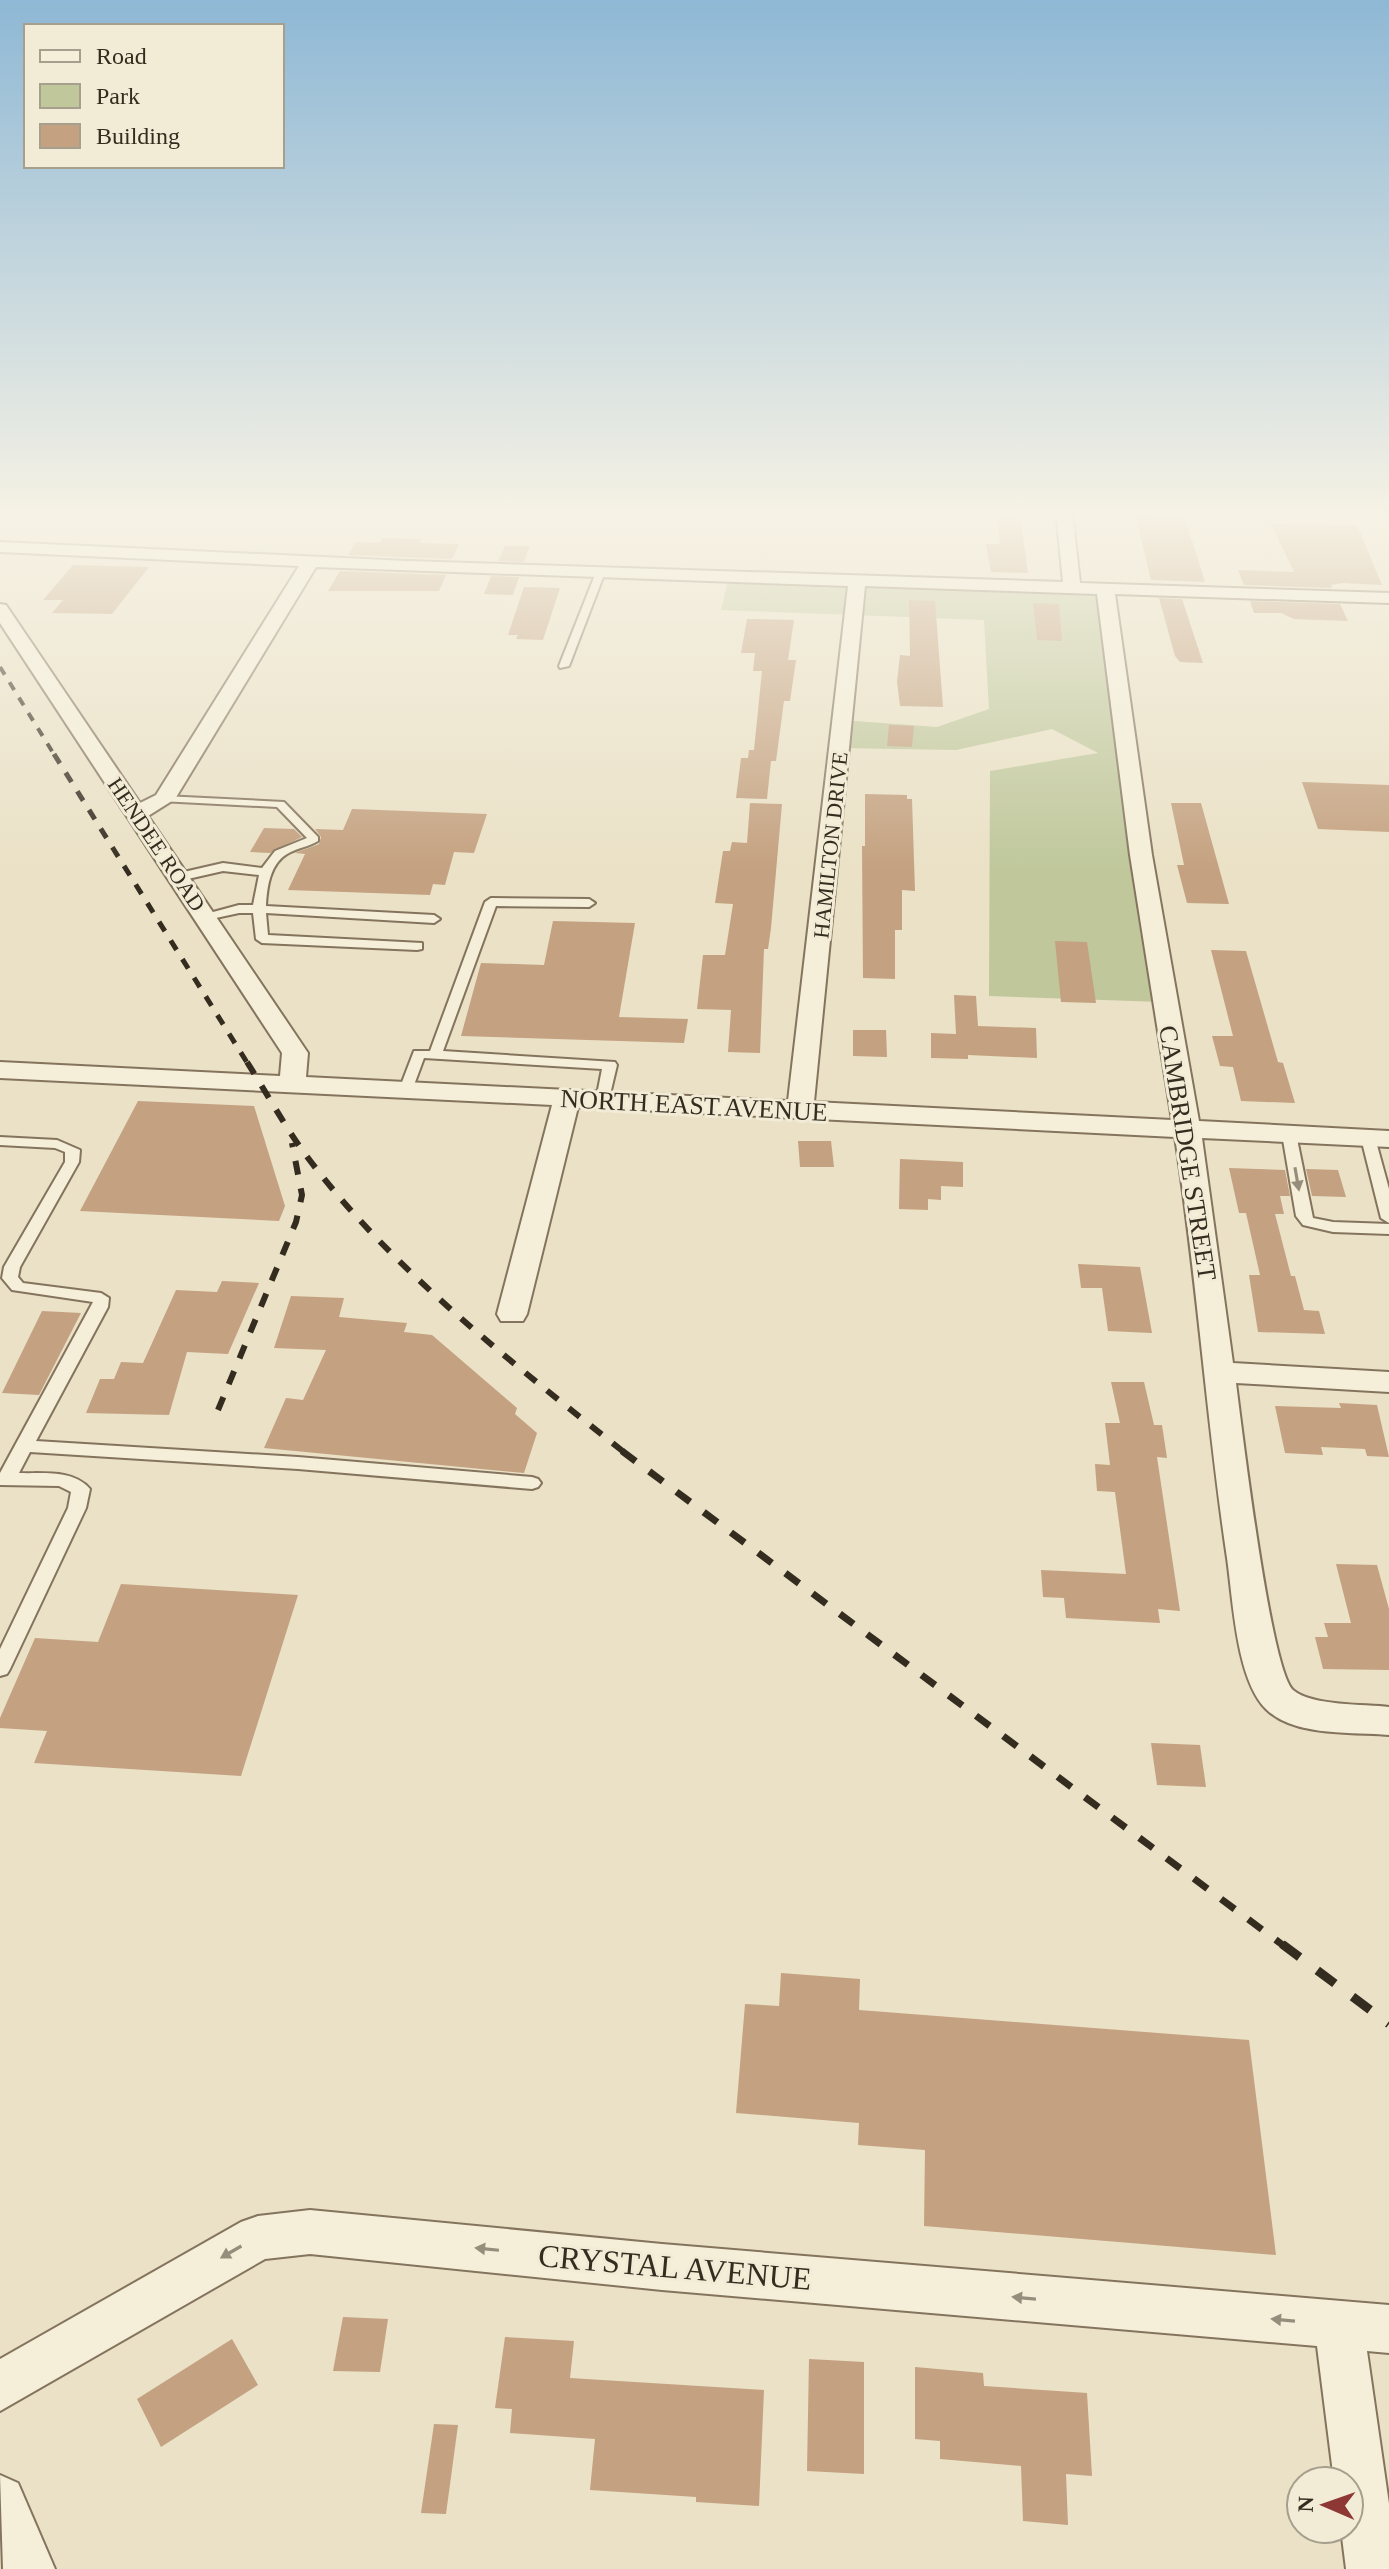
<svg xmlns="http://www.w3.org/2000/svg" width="1389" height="2569" viewBox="0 0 1389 2569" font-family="Georgia,serif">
  <rect width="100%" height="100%" fill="#eae1c6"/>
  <path fill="#bfc79b" d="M 729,576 L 1102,587 L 1162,1002 L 989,996 L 990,771 L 1098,753 L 1052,729 L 956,750 L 838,748 L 841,720 L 937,727 L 989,709 L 984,620 L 721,610 Z"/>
  <g fill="#c4a180">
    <path d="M 1135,514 L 1184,515 L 1205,582 L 1151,580 Z"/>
    <path d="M 997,515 L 1020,516 L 1028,573 L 991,572 L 986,544 L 1000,544 Z"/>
    <path d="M 1271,524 L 1357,525 L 1382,585 L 1343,583 L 1331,585 L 1332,588 L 1244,585 L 1238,570 L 1294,572 Z"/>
    <path d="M 382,538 L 421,539 L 420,543 L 459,544 L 452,559 L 348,555 L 356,542 L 379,543 Z"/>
    <path d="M 505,546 L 530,546 L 524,562 L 498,561 Z"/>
    <path d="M 73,565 L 149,567 L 112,614 L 52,613 L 63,600 L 43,600 Z"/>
    <path d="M 340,571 L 446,575 L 439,591 L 328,591 Z"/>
    <path d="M 491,576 L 519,577 L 513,595 L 484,594 Z"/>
    <path d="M 524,587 L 560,588 L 543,640 L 516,639 L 518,635 L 508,635 Z"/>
    <path d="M 1159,598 L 1182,599 L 1203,663 L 1180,662 L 1175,656 Z"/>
    <path d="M 909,600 L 935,601 L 943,707 L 900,706 L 897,682 L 900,655 L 910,656 Z"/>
    <path d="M 1250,601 L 1340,604 L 1348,621 L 1294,619 L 1281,613 L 1254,613 Z"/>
    <path d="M 1033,603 L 1059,604 L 1062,641 L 1037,640 Z"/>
    <path d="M 747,619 L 794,620 L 788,660 L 796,660 L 790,701 L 784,701 L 776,761 L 771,761 L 767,799 L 736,798 L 741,758 L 748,758 L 749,750 L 754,750 L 762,671 L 753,671 L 755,653 L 741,653 Z"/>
    <path d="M 889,725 L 914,726 L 912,747 L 887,746 Z"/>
    <path d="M 1302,782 L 1389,785 L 1389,832 L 1318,829 Z"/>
    <path d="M 865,794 L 907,795 L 907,799 L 912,799 L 915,891 L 902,890 L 902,930 L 895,930 L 895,979 L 863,978 L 862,846 L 865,846 Z"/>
    <path d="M 750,803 L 782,804 L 771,928 L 768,949 L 764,949 L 760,1053 L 728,1052 L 731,1010 L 697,1009 L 703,955 L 725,955 L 733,904 L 715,903 L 723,851 L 730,851 L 732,842 L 747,843 Z"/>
    <path d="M 1171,803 L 1201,803 L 1229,904 L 1187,903 L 1177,865 L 1184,865 Z"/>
    <path d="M 352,809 L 487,814 L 474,853 L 454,852 L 445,885 L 433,884 L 430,895 L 288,890 L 305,854 L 295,853 L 319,844 L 321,837 L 315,829 L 343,830 Z"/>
    <path d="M 264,828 L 294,829 L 302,837 L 270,853 L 250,852 Z"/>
    <path d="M 553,921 L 635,923 L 619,1017 L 688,1019 L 684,1043 L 461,1036 L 481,963 L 544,965 Z"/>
    <path d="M 1055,941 L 1087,942 L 1096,1003 L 1061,1002 Z"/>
    <path d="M 1211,950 L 1246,951 L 1278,1062 L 1283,1063 L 1295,1103 L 1241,1101 L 1233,1067 L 1220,1066 L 1212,1036 L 1233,1036 Z"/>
    <path d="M 954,995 L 976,996 L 978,1026 L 1036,1028 L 1037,1058 L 968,1055 L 968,1059 L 931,1058 L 931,1033 L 956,1034 Z"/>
    <path d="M 853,1030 L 886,1030 L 887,1057 L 853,1056 Z"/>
    <path d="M 138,1101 L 254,1106 L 285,1206 L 279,1221 L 80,1211 Z"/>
    <path d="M 798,1141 L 831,1141 L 834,1167 L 800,1167 Z"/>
    <path d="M 900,1159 L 963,1162 L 963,1187 L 941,1186 L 941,1200 L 928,1199 L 928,1210 L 899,1209 Z"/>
    <path d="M 1229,1168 L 1285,1170 L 1290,1196 L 1280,1196 L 1284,1214 L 1275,1214 L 1291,1276 L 1295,1276 L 1304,1310 L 1319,1311 L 1325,1334 L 1258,1332 L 1249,1275 L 1260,1275 L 1246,1213 L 1239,1213 Z"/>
    <path d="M 1306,1169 L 1338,1170 L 1346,1197 L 1312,1196 Z"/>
    <path d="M 1078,1264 L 1140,1267 L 1152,1333 L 1108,1331 L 1102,1288 L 1081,1288 Z"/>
    <path d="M 222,1281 L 259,1283 L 228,1354 L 187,1352 L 169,1415 L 86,1413 L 100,1379 L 114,1379 L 121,1362 L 143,1363 L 176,1290 L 217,1292 Z"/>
    <path d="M 291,1296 L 344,1298 L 339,1317 L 407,1323 L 404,1332 L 432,1335 L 517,1408 L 515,1414 L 537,1433 L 524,1473 L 264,1448 L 286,1398 L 303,1400 L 326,1350 L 274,1348 Z"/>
    <path d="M 42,1311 L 81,1313 L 39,1395 L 2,1393 Z"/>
    <path d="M 1111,1382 L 1144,1382 L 1154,1425 L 1162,1425 L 1167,1458 L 1157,1457 L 1180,1611 L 1158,1609 L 1160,1623 L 1066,1618 L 1064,1598 L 1043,1597 L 1041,1570 L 1126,1574 L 1115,1492 L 1097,1491 L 1095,1464 L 1110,1465 L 1105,1423 L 1120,1423 Z"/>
    <path d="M 1339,1403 L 1377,1405 L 1389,1457 L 1367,1456 L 1365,1449 L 1321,1447 L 1323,1455 L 1285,1453 L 1275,1406 L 1341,1408 Z"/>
    <path d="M 1336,1564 L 1377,1565 L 1389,1609 L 1389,1670 L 1323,1669 L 1315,1637 L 1328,1637 L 1324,1623 L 1351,1623 Z"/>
    <path d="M 121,1584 L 298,1595 L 241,1776 L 34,1763 L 47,1731 L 0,1728 L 0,1718 L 35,1638 L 98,1642 Z"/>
    <path d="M 1151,1743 L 1200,1745 L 1206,1787 L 1157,1785 Z"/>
    <path d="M 781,1973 L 860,1979 L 859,2010 L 1249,2040 L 1276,2255 L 924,2226 L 925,2150 L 858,2145 L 859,2123 L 736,2113 L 745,2004 L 779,2006 Z"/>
    <path d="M 343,2317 L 388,2319 L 380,2372 L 333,2371 Z"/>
    <path d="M 505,2337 L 574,2341 L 570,2378 L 764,2390 L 759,2506 L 696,2502 L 696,2497 L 590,2490 L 595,2439 L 510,2433 L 512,2409 L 495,2408 Z"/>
    <path d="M 232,2339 L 258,2385 L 161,2447 L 137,2399 Z"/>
    <path d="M 809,2359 L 864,2362 L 864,2474 L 807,2471 Z"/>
    <path d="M 915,2367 L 983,2373 L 984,2386 L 1087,2393 L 1092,2476 L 1066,2474 L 1068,2525 L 1023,2521 L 1021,2466 L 940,2459 L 940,2441 L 915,2439 Z"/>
    <path d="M 434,2424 L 458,2425 L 446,2514 L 421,2513 Z"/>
  </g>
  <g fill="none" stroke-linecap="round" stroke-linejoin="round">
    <g stroke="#84745e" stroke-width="4">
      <g id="service">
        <path d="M 597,570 L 605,572 L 569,666 L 560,668 L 559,666 Z"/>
        <path d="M 164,796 L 284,802 L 318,837 L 318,841 C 308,847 297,848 287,854 C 270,864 267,887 266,906 L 434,915 L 440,919 L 434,923 L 266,913 L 268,935 L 422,943 L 422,949 L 417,950 L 262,943 L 256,939 L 253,913 L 239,913 L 202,921 L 202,915 L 239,905 L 253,905 L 259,875 L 223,871 L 179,881 L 173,877 L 175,874 L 223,863 L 262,868 L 275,851 L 307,838 L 277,807 L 160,801 L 160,797 Z"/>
        <path d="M 491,898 L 589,899 L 595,903 L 589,907 L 496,906 L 443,1051 L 615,1062 L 617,1065 L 608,1103 L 598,1103 L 596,1100 L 602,1069 L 424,1058 L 411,1093 L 401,1093 L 399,1090 L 414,1051 L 430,1051 L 485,902 Z"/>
        <path d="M 1289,1130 L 1296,1134 L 1313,1218 L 1333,1222 L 1389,1224 L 1389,1234 L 1333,1232 L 1303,1225 L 1296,1216 L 1282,1134 Z"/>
        <path d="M 1368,1134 L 1375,1138 L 1389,1189 L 1389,1223 L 1381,1218 L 1361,1138 Z"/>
        <path d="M 0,1137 L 57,1140 L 80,1150 L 79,1162 L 20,1267 L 18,1277 L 23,1283 L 101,1293 L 109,1298 L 108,1307 L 36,1441 L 298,1457 L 532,1477 L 538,1479 L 541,1483 L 538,1487 L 532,1489 L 298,1469 L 30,1452 L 19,1473 C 42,1474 73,1469 90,1489 L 86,1508 L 10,1669 L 7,1674 L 0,1676 L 0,1649 L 68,1508 L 71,1492 L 59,1486 L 0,1485 L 0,1473 L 93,1302 L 12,1290 L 2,1278 L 4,1267 L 65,1162 L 65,1152 L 55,1148 L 0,1145 Z"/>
      </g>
    </g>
    <g stroke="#84745e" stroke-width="4">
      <g id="minor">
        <path d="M 1056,511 L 1072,511 L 1080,583 L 1389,593 L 1389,603 L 1115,594 L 1152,855 L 1199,1121 L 1389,1131 L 1389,1147 L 1202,1138 L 1233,1363 L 1389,1372 L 1389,1392 L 1236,1383 C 1242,1428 1270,1669 1293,1690 C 1311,1706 1365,1704 1389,1707 L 1389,1735 C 1353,1732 1294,1737 1266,1709 C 1236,1679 1233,1599 1227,1558 C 1206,1418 1197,1276 1175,1137 L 578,1107 L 527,1314 L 523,1321 L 501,1321 L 497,1314 L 552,1105 L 0,1078 L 0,1062 L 280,1076 L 282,1053 L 0,623 L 0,604 L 6,605 L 140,803 L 156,795 L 299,566 L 0,552 L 0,542 L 407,561 L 1063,582 ZM 316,567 L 848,586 L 788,1101 L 306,1077 L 308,1053 L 148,816 L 175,799 ZM 865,586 L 1097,594 L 1130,855 L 1172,1120 L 814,1102 Z"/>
        <path d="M 310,2210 L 662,2244 L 1389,2305 L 1389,2353 L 1367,2351 L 1389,2504 L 1389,2569 L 1346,2569 L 1341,2529 L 1349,2529 L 1349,2481 L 1334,2481 L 1317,2346 L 662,2290 L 310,2254 L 265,2259 L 0,2411 L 0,2359 L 241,2222 L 258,2216 Z"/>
        <path d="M 0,2475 L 18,2483 L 55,2569 L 3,2569 Z"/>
      </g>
    </g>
    <use href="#service" fill="#f5efd9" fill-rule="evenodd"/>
    <use href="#minor" fill="#f5efd9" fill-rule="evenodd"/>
    <path stroke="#352c20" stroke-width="4" stroke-dasharray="9 9" stroke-linecap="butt" d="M 0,667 L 55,756"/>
    <path stroke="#352c20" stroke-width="5" stroke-dasharray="11 11" stroke-linecap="butt" d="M 54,754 L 248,1064"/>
    <g stroke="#352c20" stroke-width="6" stroke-dasharray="14 14" stroke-linecap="butt">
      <path d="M 247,1062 C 266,1092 284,1125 305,1154 C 390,1269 514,1364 625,1453"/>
      <path d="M 218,1410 L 296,1222 L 302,1195 L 292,1143"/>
    </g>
    <path stroke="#352c20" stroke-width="7" stroke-dasharray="17 17" stroke-linecap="butt" d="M 622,1451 L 1284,1946"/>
    <path stroke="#352c20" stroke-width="9" stroke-dasharray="22 22" stroke-linecap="butt" d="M 1282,1944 L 1389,2024"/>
  </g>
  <defs><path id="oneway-solid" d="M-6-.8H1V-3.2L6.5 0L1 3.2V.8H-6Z" transform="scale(2)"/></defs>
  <g fill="#958e7c">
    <use href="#oneway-solid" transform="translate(1297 1179) rotate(80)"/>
    <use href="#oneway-solid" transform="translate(487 2249) rotate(-174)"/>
    <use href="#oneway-solid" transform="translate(231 2252) rotate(150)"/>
    <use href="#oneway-solid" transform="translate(1024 2298) rotate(-175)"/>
    <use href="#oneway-solid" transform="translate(1283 2320) rotate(-175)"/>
  </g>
  <linearGradient id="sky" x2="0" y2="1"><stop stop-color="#8eb8d5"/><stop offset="0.59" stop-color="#f6f2e5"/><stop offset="1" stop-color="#f6f2e5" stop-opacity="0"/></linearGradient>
  <rect width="1389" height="871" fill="url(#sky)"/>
  <g text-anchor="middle" stroke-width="6" stroke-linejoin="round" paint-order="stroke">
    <g font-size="22" fill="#352c20" stroke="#f2ebd5">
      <text transform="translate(157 844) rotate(56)" y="8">HENDEE ROAD</text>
      <text transform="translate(830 845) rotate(-84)" y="8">HAMILTON DRIVE</text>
    </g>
    <g font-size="26" fill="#352c20" stroke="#f2ebd5">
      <text transform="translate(694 1105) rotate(3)" y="9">NORTH EAST AVENUE</text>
      <text transform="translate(1188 1153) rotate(81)" y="9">CAMBRIDGE STREET</text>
    </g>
    <g font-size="32" fill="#352c20" stroke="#f2ebd5">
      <text transform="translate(675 2267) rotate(5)" y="11">CRYSTAL AVENUE</text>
    </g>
  </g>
  <rect x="24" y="24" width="260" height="144" fill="#f2ebd5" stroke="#a69f8d" stroke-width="2"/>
  <rect x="40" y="50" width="40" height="12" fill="#f5efd9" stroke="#a69f8d" stroke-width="2"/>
  <text x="96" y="64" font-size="24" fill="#352c20">Road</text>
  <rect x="40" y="84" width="40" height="24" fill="#bfc79b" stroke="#a69f8d" stroke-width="2"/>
  <text x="96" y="104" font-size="24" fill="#352c20">Park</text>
  <rect x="40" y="124" width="40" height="24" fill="#c4a180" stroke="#a69f8d" stroke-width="2"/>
  <text x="96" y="144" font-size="24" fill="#352c20">Building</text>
  <g transform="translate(1325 2505) rotate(272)"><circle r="38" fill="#f2ebd5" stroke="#a69f8d" stroke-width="2"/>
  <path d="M0-6L14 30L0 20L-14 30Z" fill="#8d3834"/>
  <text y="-12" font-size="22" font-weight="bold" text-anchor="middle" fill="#352c20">N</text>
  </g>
</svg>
